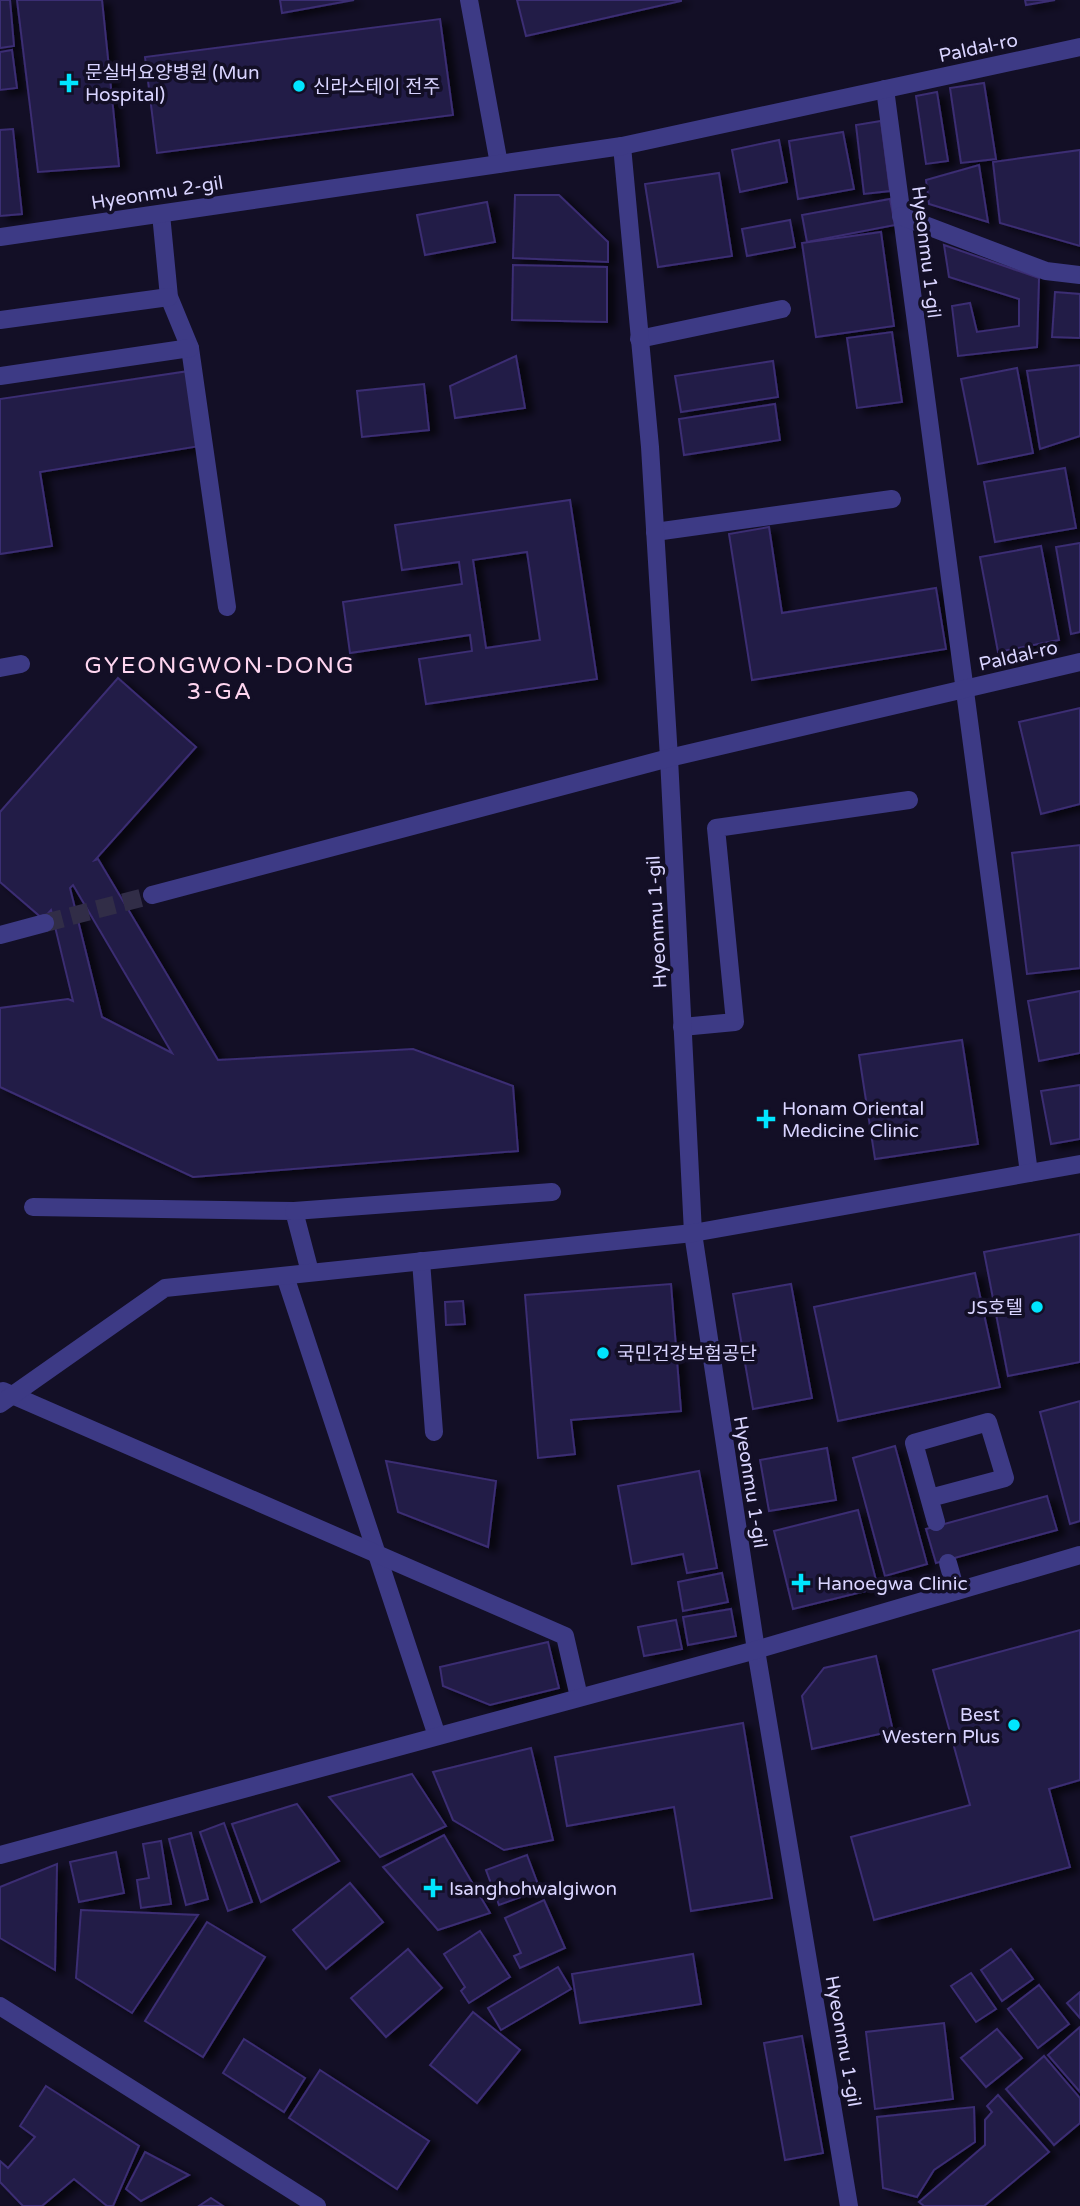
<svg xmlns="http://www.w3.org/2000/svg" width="1080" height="2206" viewBox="0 0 1080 2206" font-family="'Varela Round','Noto Sans KR',sans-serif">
  <defs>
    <filter id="shadow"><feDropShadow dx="8" dy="4.5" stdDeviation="3.5" flood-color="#0009"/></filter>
  </defs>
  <rect width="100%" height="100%" fill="#130f26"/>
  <g fill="#241b47" stroke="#3b2d73" stroke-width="2" fill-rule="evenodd" filter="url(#shadow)">
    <path d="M 0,0 L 10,0 L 14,46 L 0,48 Z"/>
    <path d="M 17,0 L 102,0 L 119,166 L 38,172 Z"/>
    <path d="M 280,0 L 354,0 L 282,13 Z"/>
    <path d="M 517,0 L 681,0 L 681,1 L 526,36 Z"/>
    <path d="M 1025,0 L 1055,0 L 1026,5 Z"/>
    <path d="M 440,19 L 453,115 L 157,153 L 145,57 Z"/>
    <path d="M 12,50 L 17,88 L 0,90 L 0,52 Z"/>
    <path d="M 984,83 L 996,159 L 961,163 L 950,88 Z"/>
    <path d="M 937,92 L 948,161 L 926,164 L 916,96 Z"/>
    <path d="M 881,121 L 890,191 L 864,194 L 856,125 Z"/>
    <path d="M 13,129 L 22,214 L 0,216 L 0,130 Z"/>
    <path d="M 843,132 L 854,189 L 798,199 L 789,141 Z"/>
    <path d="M 779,140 L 787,182 L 740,192 L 732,150 Z"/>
    <path d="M 1080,150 L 1080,246 L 1000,223 L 993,162 Z"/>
    <path d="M 979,165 L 988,222 L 929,204 L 926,180 Z"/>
    <path d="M 719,173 L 732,256 L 658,267 L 645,184 Z"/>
    <path d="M 515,195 L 559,195 L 608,242 L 608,262 L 513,258 Z"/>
    <path d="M 890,199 L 895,225 L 807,242 L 802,215 Z"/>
    <path d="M 487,202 L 495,242 L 425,255 L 417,215 Z"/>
    <path d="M 790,220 L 795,247 L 747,256 L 742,229 Z"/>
    <path d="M 881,232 L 894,326 L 816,337 L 802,243 Z"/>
    <path d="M 944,245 L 1039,278 L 1037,347 L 958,356 L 952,306 L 970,303 L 977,332 L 1019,326 L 1019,299 L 949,277 Z"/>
    <path d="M 513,265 L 607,267 L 607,322 L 512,320 Z"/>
    <path d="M 1055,292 L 1080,294 L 1080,338 L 1052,337 Z"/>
    <path d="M 892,332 L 902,402 L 857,408 L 847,338 Z"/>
    <path d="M 516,356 L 525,408 L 455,418 L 450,386 Z"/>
    <path d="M 773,361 L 778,397 L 681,412 L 675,376 Z"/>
    <path d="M 1080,365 L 1080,436 L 1040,449 L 1027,371 Z"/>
    <path d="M 1017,368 L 1033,453 L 978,464 L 961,379 Z"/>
    <path d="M 189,371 L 200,446 L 40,472 L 52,546 L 0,554 L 0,399 Z"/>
    <path d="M 424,384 L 429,430 L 362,437 L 357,391 Z"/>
    <path d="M 775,404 L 780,440 L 684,455 L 679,419 Z"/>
    <path d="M 1065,468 L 1076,528 L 995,542 L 984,482 Z"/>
    <path d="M 570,500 L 597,679 L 426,704 L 419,659 L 472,651 L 470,635 L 350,653 L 343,602 L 462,584 L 459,562 L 402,570 L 395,525 ZM 527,552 L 540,640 L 486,648 L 473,560 Z"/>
    <path d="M 769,527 L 782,613 L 936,588 L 946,649 L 752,680 L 729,534 Z"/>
    <path d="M 1080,543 L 1080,632 L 1071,634 L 1056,547 Z"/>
    <path d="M 1041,546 L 1059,640 L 998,652 L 980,557 Z"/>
    <path d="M 118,678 L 196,747 L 95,860 L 98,859 L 218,1060 L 413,1049 L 513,1086 L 518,1151 L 193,1177 L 0,1087 L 0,1008 L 68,999 L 73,1001 L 51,910 L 43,919 L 0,882 L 0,812 ZM 73,885 L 172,1053 L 102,1017 L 70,888 Z"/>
    <path d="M 1080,708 L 1080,804 L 1041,814 L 1019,722 Z"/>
    <path d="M 1080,845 L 1080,968 L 1027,974 L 1012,853 Z"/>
    <path d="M 1080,991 L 1080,1053 L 1039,1061 L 1028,1001 Z"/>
    <path d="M 962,1040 L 978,1144 L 875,1159 L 859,1055 Z"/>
    <path d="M 1080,1085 L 1080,1139 L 1051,1144 L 1041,1091 Z"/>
    <path d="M 1080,1234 L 1080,1362 L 1008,1376 L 984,1252 Z"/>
    <path d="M 975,1273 L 1000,1387 L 838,1421 L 814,1307 Z"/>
    <path d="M 671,1284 L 681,1411 L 571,1420 L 575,1454 L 538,1458 L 525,1295 Z"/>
    <path d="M 791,1284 L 812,1398 L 753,1409 L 733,1294 Z"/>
    <path d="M 463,1301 L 465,1324 L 446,1325 L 445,1302 Z"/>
    <path d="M 1080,1401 L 1080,1521 L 1070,1524 L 1040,1412 Z"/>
    <path d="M 895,1446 L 927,1564 L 885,1576 L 853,1458 Z"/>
    <path d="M 827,1448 L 836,1500 L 769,1511 L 760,1460 Z"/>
    <path d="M 386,1461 L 496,1481 L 488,1547 L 398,1512 Z"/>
    <path d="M 699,1471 L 717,1568 L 687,1573 L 683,1554 L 632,1564 L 618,1486 Z"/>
    <path d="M 1047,1496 L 1057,1530 L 936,1563 L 926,1529 Z"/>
    <path d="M 858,1510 L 878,1588 L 793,1609 L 774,1531 Z"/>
    <path d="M 722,1573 L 728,1602 L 683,1611 L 678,1582 Z"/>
    <path d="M 731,1609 L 736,1636 L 688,1645 L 683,1617 Z"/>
    <path d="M 676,1620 L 682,1649 L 644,1656 L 638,1627 Z"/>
    <path d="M 1080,1630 L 1080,1780 L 1049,1789 L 1070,1867 L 874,1920 L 851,1837 L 970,1805 L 933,1670 Z"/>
    <path d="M 548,1642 L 559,1688 L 490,1705 L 443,1686 L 440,1667 Z"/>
    <path d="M 876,1656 L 893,1731 L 812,1749 L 802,1696 L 824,1668 Z"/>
    <path d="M 743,1723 L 772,1898 L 691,1911 L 674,1807 L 567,1826 L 555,1757 Z"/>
    <path d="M 531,1748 L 553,1840 L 504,1850 L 453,1820 L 433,1772 Z"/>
    <path d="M 412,1774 L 446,1826 L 380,1857 L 329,1797 Z"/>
    <path d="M 297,1804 L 339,1861 L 261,1902 L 232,1824 Z"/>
    <path d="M 224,1823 L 252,1902 L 228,1911 L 200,1832 Z"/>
    <path d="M 191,1833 L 208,1899 L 186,1905 L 169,1839 Z"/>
    <path d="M 444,1835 L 490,1913 L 438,1930 L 383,1867 Z"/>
    <path d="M 161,1841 L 171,1904 L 141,1908 L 137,1880 L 149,1878 L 143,1844 Z"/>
    <path d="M 116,1852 L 124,1893 L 79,1902 L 70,1862 Z"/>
    <path d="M 527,1855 L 540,1890 L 499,1905 L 486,1870 Z"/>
    <path d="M 57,1864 L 55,1970 L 0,1938 L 0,1887 Z"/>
    <path d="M 350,1883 L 383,1922 L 326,1969 L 293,1930 Z"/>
    <path d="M 544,1900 L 565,1948 L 520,1968 L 514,1956 L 521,1953 L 505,1918 Z"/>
    <path d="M 81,1910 L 198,1915 L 132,2013 L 76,1978 Z"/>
    <path d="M 207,1922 L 265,1957 L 203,2057 L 145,2021 Z"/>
    <path d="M 480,1931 L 510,1977 L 469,2003 L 461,1991 L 465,1987 L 444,1954 Z"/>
    <path d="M 408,1949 L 442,1988 L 386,2037 L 351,1998 Z"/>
    <path d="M 1011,1949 L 1033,1979 L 1002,2001 L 981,1970 Z"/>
    <path d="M 693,1954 L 701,2004 L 580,2023 L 572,1974 Z"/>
    <path d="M 558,1967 L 571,1989 L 501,2030 L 488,2008 Z"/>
    <path d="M 971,1973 L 996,2009 L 976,2022 L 951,1986 Z"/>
    <path d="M 1039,1985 L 1069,2024 L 1038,2048 L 1008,2009 Z"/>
    <path d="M 1080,1992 L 1080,2018 L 1067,2003 Z"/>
    <path d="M 473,2012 L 520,2050 L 477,2103 L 430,2065 Z"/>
    <path d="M 944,2023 L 953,2099 L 875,2109 L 866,2032 Z"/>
    <path d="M 1080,2027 L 1080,2092 L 1048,2055 Z"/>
    <path d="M 997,2029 L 1022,2058 L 986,2087 L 961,2058 Z"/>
    <path d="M 802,2036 L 823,2153 L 785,2160 L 764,2043 Z"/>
    <path d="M 244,2039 L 305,2078 L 284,2112 L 223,2073 Z"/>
    <path d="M 1044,2056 L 1080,2098 L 1080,2123 L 1054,2145 L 1006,2089 Z"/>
    <path d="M 320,2070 L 429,2141 L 397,2189 L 289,2118 Z"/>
    <path d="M 46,2086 L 139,2146 L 113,2206 L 107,2206 L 74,2179 L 42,2206 L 23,2206 L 0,2182 L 0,2161 L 8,2168 L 35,2137 L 20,2126 Z"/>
    <path d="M 998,2095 L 1049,2152 L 984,2206 L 924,2206 L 919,2202 L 985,2145 L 985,2120 L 992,2112 L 987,2106 Z"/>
    <path d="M 974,2107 L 975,2142 L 934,2170 L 917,2197 L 883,2188 L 877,2117 Z"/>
    <path d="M 145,2152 L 189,2175 L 141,2201 L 126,2189 Z"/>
    <path d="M 211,2198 L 223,2206 L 199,2206 Z"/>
  </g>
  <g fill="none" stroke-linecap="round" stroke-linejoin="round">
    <path stroke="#312d47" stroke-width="18" stroke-dasharray="18 9" stroke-linecap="butt" d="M 45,923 L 152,895"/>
    <g stroke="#3d3a85" stroke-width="18">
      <path d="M 161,214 L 169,297 L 190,348 L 227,607"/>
      <path d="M 0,320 L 169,297"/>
      <path d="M 639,339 L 782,309"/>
      <path d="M 0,376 L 190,348"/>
      <path d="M 655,532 L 892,499"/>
      <path d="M 682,1027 L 735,1022 L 716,828 L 909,800"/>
      <path d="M 33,1207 L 294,1211 L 310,1272"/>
      <path d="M 294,1211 L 552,1192"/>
      <path d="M 421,1261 L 434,1432"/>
      <path d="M 930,1498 L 1005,1478 L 988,1422 L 914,1443 L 936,1522"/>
      <path d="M 948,1563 L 956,1591"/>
    </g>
    <g stroke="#3d3a85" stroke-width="18">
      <path d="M 469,0 L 499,164"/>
      <path d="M 885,89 L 1029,1173"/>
      <path d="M 622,146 L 650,447 L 669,758 L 693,1233 L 756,1650 L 849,2206"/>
      <path d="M 901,216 L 1046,271 L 1080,275"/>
      <path d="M 0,237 L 622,146 L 1080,47"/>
      <path d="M 0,668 L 21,664"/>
      <path d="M 152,895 L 669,758 L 1080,662"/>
      <path d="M 0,935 L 45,923"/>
      <path d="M 285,1276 L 437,1736"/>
      <path d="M 3,1391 L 565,1636 L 579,1697"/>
      <path d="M 0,1404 L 165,1288 L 693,1233 L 1080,1164"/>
      <path d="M 0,1855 L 756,1650 L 1080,1555"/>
      <path d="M 0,2006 L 317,2206"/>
    </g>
  </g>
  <g fill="#00e5ff" stroke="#130f26" stroke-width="2.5">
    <path d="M65.5 72.5h7v7h7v7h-7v7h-7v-7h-7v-7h7z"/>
    <circle cx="299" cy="86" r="7"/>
    <path d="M762.5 1108.5h7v7h7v7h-7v7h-7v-7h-7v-7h7z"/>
    <circle cx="1037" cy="1307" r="7"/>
    <circle cx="603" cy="1353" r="7"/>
    <path d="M797.5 1572.5h7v7h7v7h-7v7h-7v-7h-7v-7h7z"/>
    <circle cx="1014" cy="1725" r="7"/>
    <path d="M429.5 1877.5h7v7h7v7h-7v7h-7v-7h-7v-7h7z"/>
  </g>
  <g text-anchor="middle" stroke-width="7" stroke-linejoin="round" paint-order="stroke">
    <g font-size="19" fill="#d9d4ff" stroke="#130f26">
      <text transform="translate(978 47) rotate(-12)" y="7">Paldal-ro</text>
      <text transform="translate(157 192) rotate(-9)" y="7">Hyeonmu 2-gil</text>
      <text transform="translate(927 252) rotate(83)" y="7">Hyeonmu 1-gil</text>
      <text transform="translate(1018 655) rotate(-13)" y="7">Paldal-ro</text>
      <text transform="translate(656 922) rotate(-93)" y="7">Hyeonmu 1-gil</text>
      <text transform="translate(751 1482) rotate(81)" y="7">Hyeonmu 1-gil</text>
      <text transform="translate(844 2041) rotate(80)" y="7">Hyeonmu 1-gil</text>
    </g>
    <g font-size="19" fill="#d9d4ff" stroke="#130f26" text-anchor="start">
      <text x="85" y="79">문실버요양병원 (Mun<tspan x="85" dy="22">Hospital)</tspan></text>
      <text x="313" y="93">신라스테이 전주</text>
      <text x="782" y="1115">Honam Oriental<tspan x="782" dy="22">Medicine Clinic</tspan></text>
      <text x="1023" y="1314" text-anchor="end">JS호텔</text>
      <text x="617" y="1360">국민건강보험공단</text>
      <text x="817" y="1590">Hanoegwa Clinic</text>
      <text x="1000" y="1721" text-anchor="end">Best<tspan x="1000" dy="22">Western Plus</tspan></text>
      <text x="449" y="1895">Isanghohwalgiwon</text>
    </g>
    <g font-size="23" letter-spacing="2" fill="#ffd6f0" stroke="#130f26">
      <text x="220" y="673">GYEONGWON-DONG<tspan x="220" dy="26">3-GA</tspan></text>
    </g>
  </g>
</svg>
